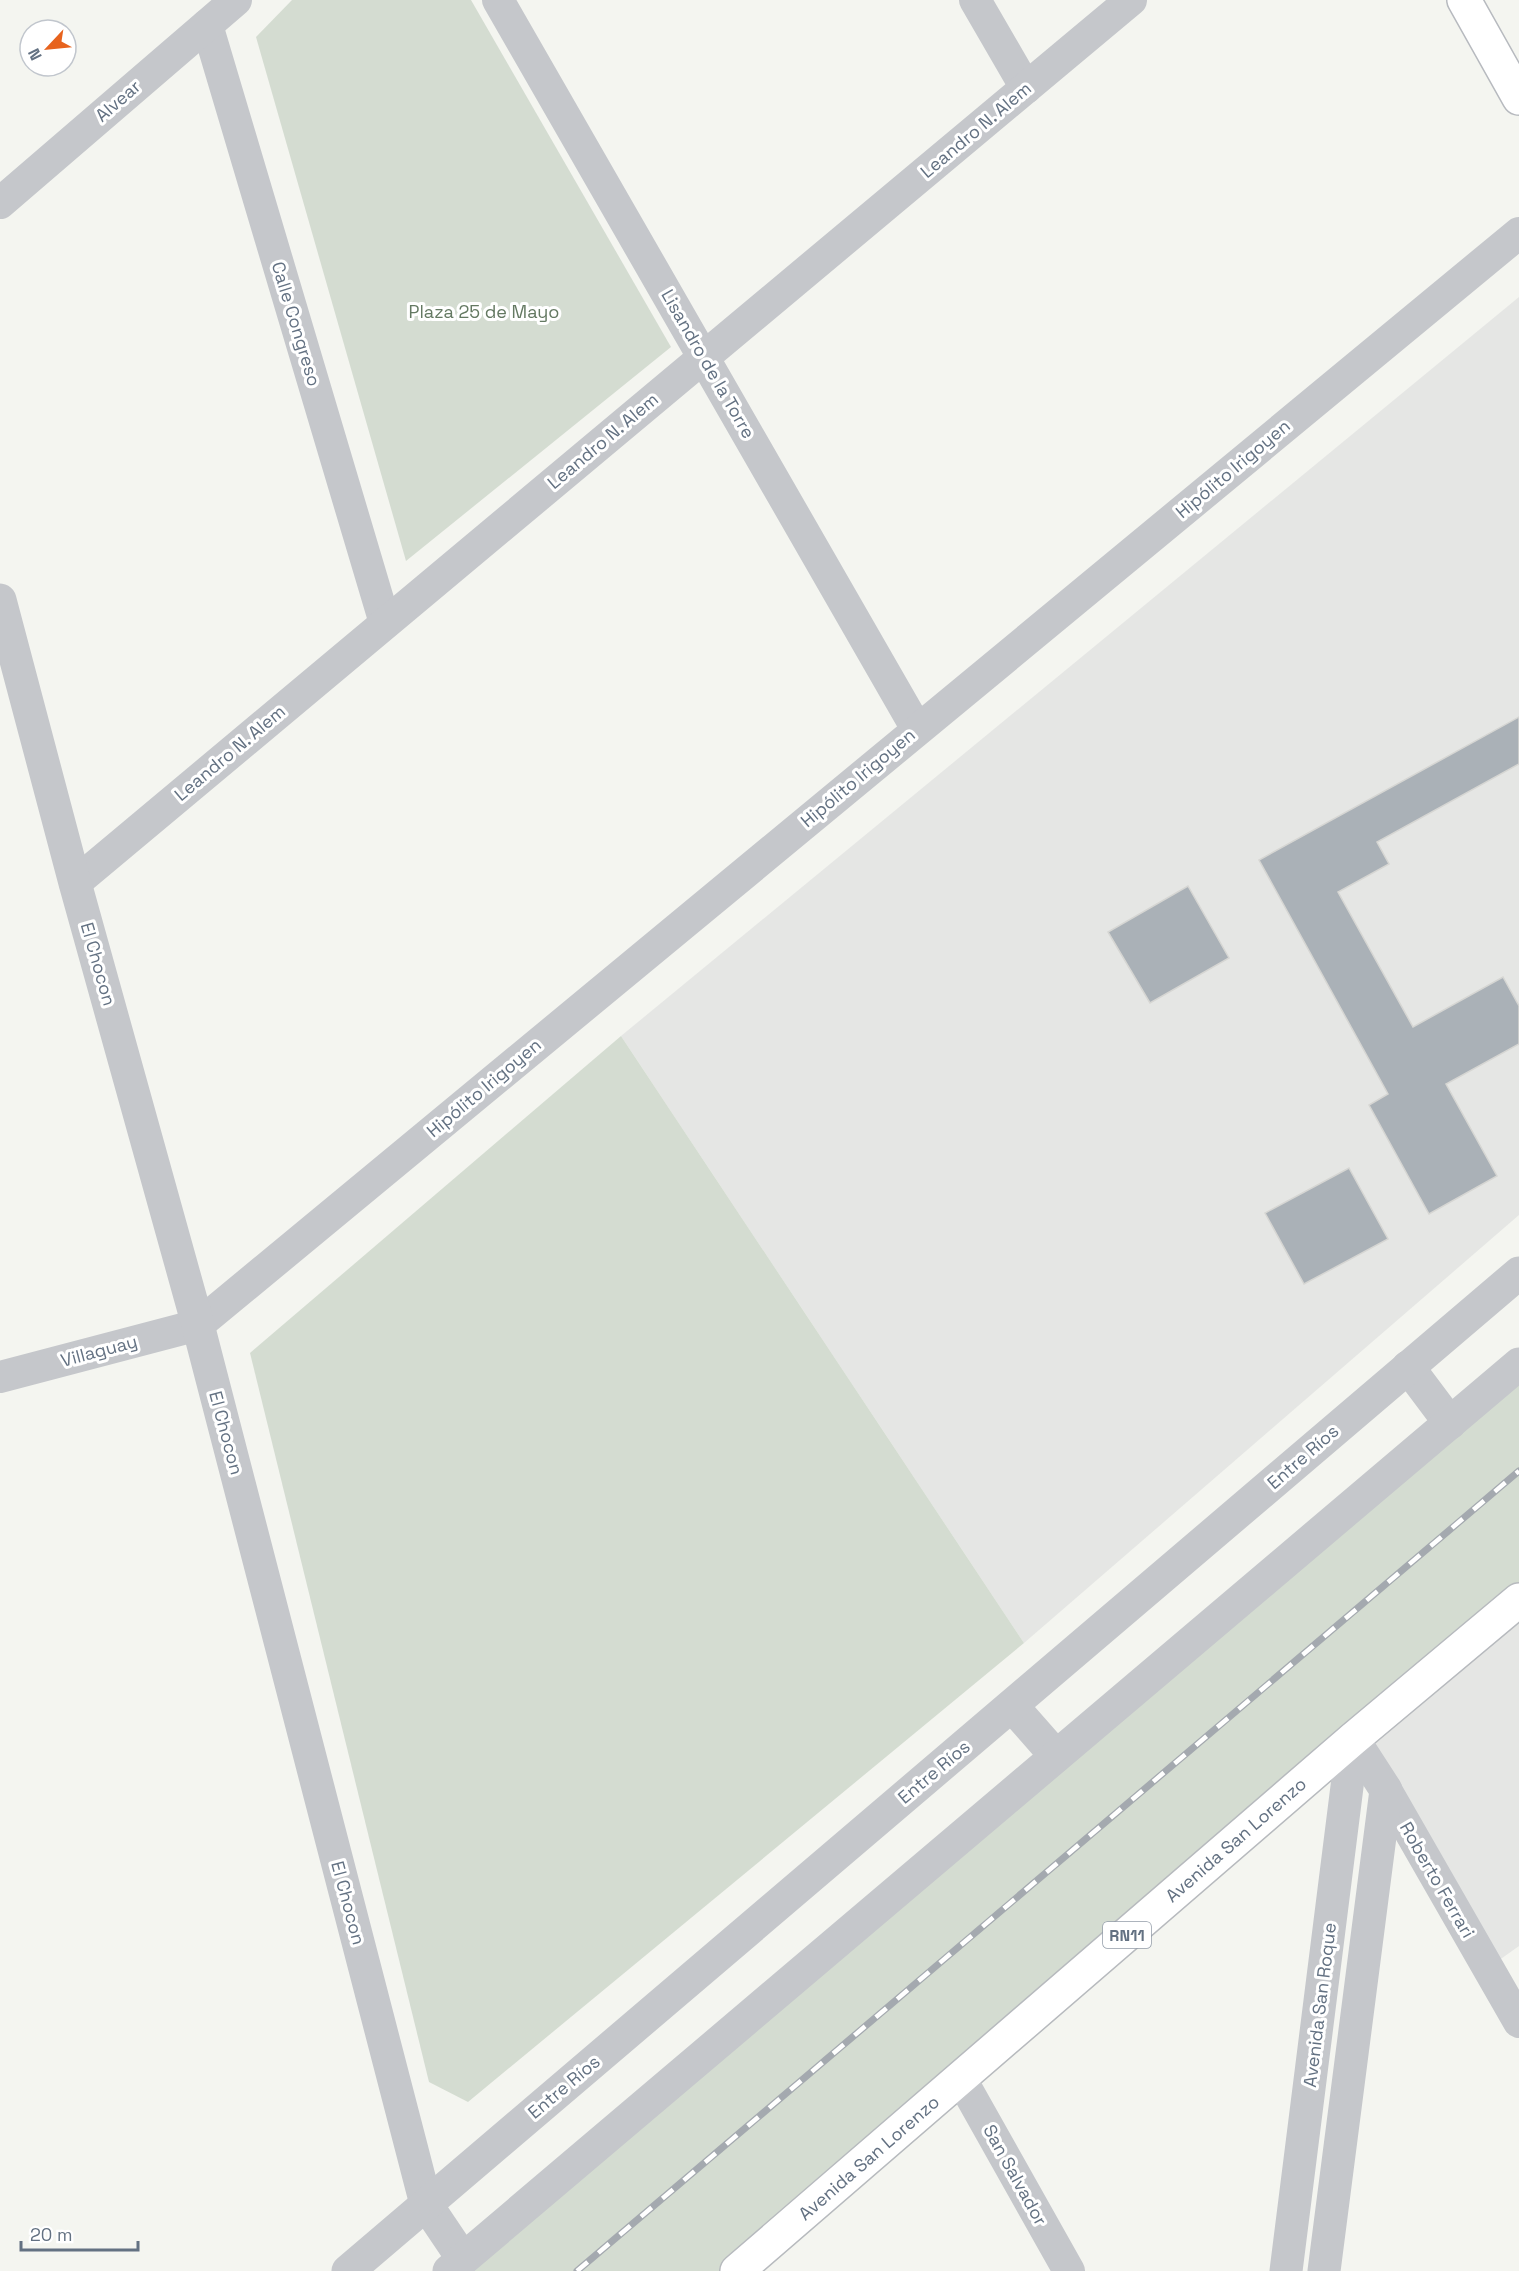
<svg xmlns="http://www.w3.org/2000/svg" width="1519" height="2271" viewBox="0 0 1519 2271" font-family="'Space Grotesk',sans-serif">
  <rect width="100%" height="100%" fill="#f4f5f0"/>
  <g fill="#e5e6e4">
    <path d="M 1519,297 L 1519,1215 L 1024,1643 L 621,1036 Z"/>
    <path d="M 1519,1598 L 1519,1946 L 1488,1968 L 1353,1739 Z"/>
  </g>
  <g fill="#d4dcd1">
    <path d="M 292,0 L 471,0 L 671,347 L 406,561 L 256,37 Z"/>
    <path d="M 621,1036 L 1024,1643 L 468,2102 L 429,2082 L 250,1353 Z"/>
    <path d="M 1519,1364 L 1519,1600 L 737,2271 L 449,2271 Z"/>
  </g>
  <g fill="#aab1b7" stroke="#d6d6d3" stroke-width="1.5">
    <path d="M 1519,717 L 1519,764 L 1377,842 L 1389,864 L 1338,892 L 1413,1027 L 1503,977 L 1519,1006 L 1519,1044 L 1446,1084 L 1497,1176 L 1429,1214 L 1369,1105 L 1388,1094 L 1259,860 Z"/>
    <path d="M 1188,886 L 1229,958 L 1150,1003 L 1108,932 Z"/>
    <path d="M 1349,1168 L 1388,1239 L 1304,1284 L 1265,1213 Z"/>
  </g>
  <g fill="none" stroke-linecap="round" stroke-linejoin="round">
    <g stroke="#b7babf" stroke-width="36">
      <path id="secondary" d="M 1464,0 L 1519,98"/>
    </g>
    <g stroke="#b7babe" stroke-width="36">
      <path id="primary" d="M 737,2271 L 1353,1739 L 1519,1600"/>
    </g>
    <g stroke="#c5c7cb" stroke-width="32">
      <path d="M 498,0 L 917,729"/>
      <path d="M 975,0 L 1026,88"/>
      <path d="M 207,25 L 385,623"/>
      <path d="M 0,203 L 236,0"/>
      <path d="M 75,883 L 1131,0"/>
      <path d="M 0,1377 L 198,1325 L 1519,233"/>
      <path d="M 1386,1790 L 1519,2022"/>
      <path d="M 961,2079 L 1069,2271"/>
    </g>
    <g stroke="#c5c7cb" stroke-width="33">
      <path d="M 0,600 L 75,883 L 198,1325 L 426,2204 L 463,2259"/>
      <path d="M 1408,1367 L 1450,1423"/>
      <path d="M 1012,1706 L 1056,1756"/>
      <path d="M 348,2271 L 1519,1273"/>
      <path d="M 449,2271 L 1519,1364"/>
      <path d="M 1286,2271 L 1353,1739"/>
      <path d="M 1324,2271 L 1386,1790 L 1353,1739"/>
    </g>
    <use href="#secondary" stroke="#fff" stroke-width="33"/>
    <use href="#primary" stroke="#fff" stroke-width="33"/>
    <g stroke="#a4a9af" stroke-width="7">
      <path id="rail" d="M 577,2271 L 1519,1471"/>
    </g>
    <use href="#rail" stroke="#fff" stroke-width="4.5" stroke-dasharray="14" stroke-linecap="butt"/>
  </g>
  <g text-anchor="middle" stroke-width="6" stroke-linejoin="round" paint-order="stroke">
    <rect fill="#fff" stroke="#929ca8" stroke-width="1.5" x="1103" y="1922" width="48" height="26" rx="4.5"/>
    <g font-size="16" font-weight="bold" fill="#637182">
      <text x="1127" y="1941">RN11</text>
    </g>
    <g font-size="18" fill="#637182" stroke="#fff">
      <text transform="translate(118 101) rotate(-41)" y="6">Alvear</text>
      <text transform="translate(976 130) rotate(-40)" y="6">Leandro N. Alem</text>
      <text transform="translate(296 324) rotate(73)" y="6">Calle Congreso</text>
      <text transform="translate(708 364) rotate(60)" y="6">Lisandro de la Torre</text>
      <text transform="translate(603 441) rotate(-40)" y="6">Leandro N. Alem</text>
      <text transform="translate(1233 469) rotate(-40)" y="6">Hipólito Irigoyen</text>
      <text transform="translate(230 753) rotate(-40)" y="6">Leandro N. Alem</text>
      <text transform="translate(858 778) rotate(-40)" y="6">Hipólito Irigoyen</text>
      <text transform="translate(98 964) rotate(74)" y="6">El Chocon</text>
      <text transform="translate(484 1088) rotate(-40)" y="6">Hipólito Irigoyen</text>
      <text transform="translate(99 1351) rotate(-15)" y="6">Villaguay</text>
      <text transform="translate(226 1433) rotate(75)" y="6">El Chocon</text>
      <text transform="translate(1303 1457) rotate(-41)" y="6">Entre Ríos</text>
      <text transform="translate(934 1772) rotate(-40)" y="6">Entre Ríos</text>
      <text transform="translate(1236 1840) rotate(-41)" y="6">Avenida San Lorenzo</text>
      <text transform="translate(1437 1880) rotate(60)" y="6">Roberto Ferrari</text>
      <text transform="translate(348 1903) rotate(75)" y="6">El Chocon</text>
      <text transform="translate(1320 2005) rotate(-83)" y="6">Avenida San Roque</text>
      <text transform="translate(564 2087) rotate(-40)" y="6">Entre Ríos</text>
      <text transform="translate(869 2158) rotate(-41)" y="6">Avenida San Lorenzo</text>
      <text transform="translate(1015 2175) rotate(61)" y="6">San Salvador</text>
    </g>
    <g font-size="18" fill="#647962" stroke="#fff">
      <text x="484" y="318">Plaza 25 de Mayo</text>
    </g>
  </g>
  <g transform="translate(48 48) rotate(244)"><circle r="28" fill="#ffffff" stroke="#c1c6cd" stroke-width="1.5"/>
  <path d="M0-4.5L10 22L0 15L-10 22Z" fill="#e7631e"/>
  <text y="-9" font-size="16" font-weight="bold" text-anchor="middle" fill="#637182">N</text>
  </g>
  <path d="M21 2241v9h117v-9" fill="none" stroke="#637182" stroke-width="3"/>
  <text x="30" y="2241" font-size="18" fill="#637182" stroke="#ffffff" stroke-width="4.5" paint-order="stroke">20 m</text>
</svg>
